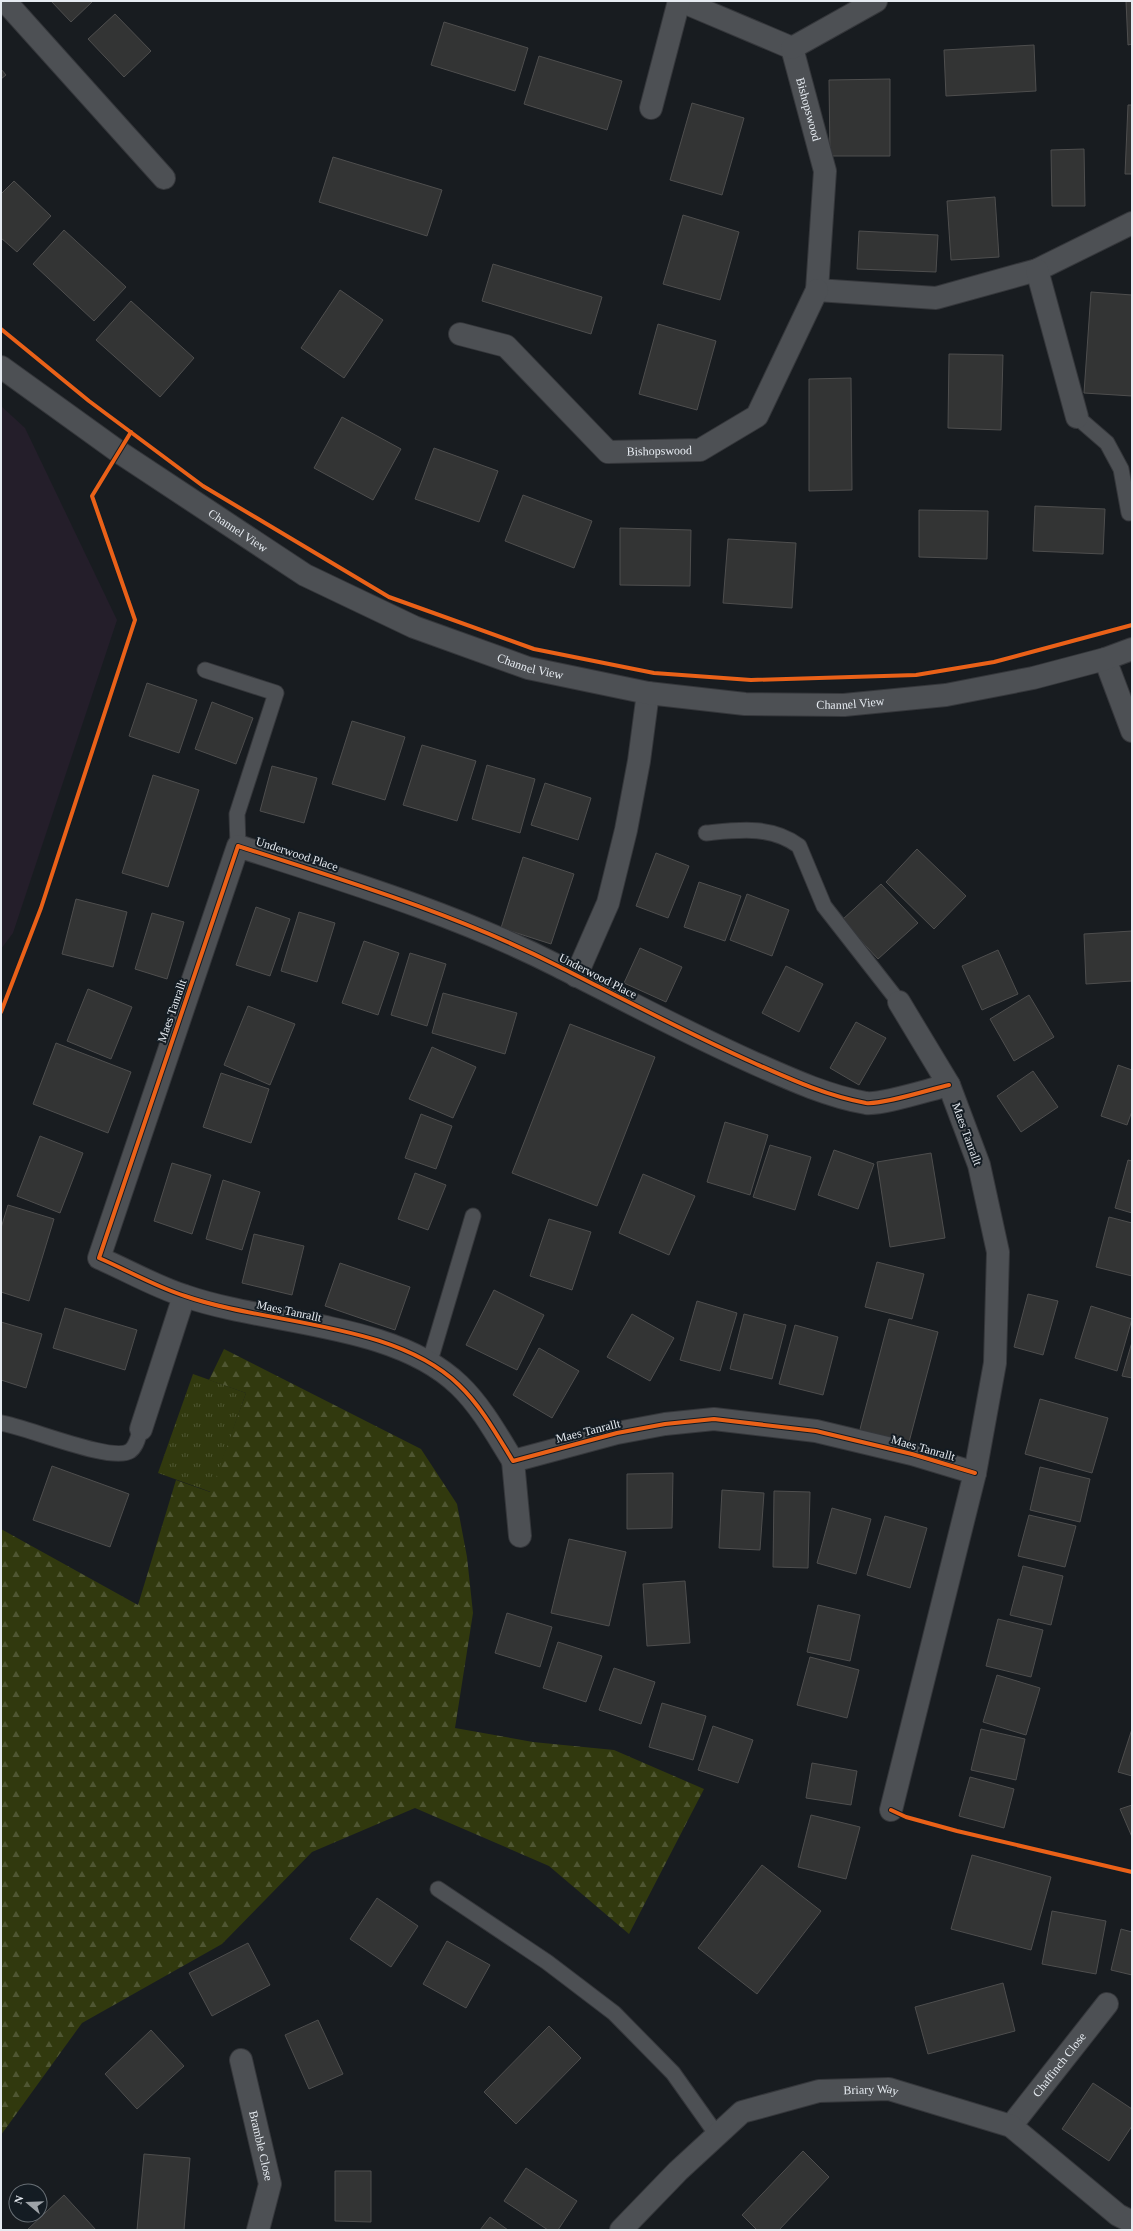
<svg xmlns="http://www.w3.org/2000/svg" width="1133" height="2231" viewBox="0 0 1133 2231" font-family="'Times New Roman',serif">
  <defs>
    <pattern id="forest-firs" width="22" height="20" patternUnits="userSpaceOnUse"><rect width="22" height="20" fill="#31390e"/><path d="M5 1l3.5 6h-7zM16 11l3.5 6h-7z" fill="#4f5632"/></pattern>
    <pattern id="park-tufts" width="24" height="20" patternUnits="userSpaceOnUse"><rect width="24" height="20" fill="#31390e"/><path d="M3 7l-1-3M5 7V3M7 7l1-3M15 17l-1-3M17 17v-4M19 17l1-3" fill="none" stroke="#4f5632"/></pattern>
  </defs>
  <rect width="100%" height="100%" fill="#181c20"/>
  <path fill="#241e2a" d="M 1,406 L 25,428 L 117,620 L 13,933 L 1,949 Z"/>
  <path fill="url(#forest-firs)" d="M 224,1349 L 421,1449 L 457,1504 L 467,1557 L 473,1613 L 455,1728 L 533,1742 L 614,1750 L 704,1789 L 629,1934 L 549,1866 L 415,1808 L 312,1852 L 222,1944 L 82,2023 L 1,2135 L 1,1529 L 138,1605 L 176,1480 L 210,1492 L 246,1393 L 209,1380 Z"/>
  <path fill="url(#park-tufts)" d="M 193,1374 L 246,1393 L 211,1492 L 158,1473 Z"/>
  <g fill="#333434" stroke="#4e4e4e">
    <path d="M 51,1 L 93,1 L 71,22 Z"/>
    <path d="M 1126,1 L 1132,1 L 1132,44 L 1128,45 Z"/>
    <path d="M 115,14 L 151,51 L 124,77 L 88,39 Z"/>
    <path d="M 444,22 L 528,48 L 515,91 L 431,65 Z"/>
    <path d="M 1034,45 L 1036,91 L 946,96 L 944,50 Z"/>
    <path d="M 539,56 L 622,81 L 607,130 L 524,104 Z"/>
    <path d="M 1,69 L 6,75 L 1,79 Z"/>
    <path d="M 890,79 L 890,156 L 830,156 L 829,80 Z"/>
    <path d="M 692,103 L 744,118 L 722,195 L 670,180 Z"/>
    <path d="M 1128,105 L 1132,105 L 1132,174 L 1125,174 Z"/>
    <path d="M 1084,149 L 1085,206 L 1052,206 L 1051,150 Z"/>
    <path d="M 333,157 L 442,190 L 427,236 L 319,202 Z"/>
    <path d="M 14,181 L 51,216 L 17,252 L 1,238 L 1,194 Z"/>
    <path d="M 995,197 L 999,257 L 951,260 L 947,201 Z"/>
    <path d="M 683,215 L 739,232 L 720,300 L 663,284 Z"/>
    <path d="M 64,230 L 126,287 L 94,321 L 33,264 Z"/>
    <path d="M 859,231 L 938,235 L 936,272 L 857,269 Z"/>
    <path d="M 493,264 L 602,297 L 591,334 L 482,301 Z"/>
    <path d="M 340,290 L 383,320 L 344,378 L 301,348 Z"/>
    <path d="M 1091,292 L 1132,295 L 1132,396 L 1084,393 Z"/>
    <path d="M 131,301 L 194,358 L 160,397 L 96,340 Z"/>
    <path d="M 658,324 L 716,341 L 697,410 L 639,394 Z"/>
    <path d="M 949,354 L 1003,355 L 1001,430 L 948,428 Z"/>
    <path d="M 851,378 L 852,490 L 809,491 L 809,379 Z"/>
    <path d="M 342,417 L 401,449 L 373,500 L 314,468 Z"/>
    <path d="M 434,448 L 498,471 L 479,522 L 415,499 Z"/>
    <path d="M 523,495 L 592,521 L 574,568 L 505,541 Z"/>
    <path d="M 1035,506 L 1105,509 L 1103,554 L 1033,551 Z"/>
    <path d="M 919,510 L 988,511 L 987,559 L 919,557 Z"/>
    <path d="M 620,528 L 691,530 L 690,586 L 620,585 Z"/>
    <path d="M 728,539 L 796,543 L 792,608 L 723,603 Z"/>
    <path d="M 147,683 L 197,700 L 179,753 L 129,736 Z"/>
    <path d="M 212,702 L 253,718 L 236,764 L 195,749 Z"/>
    <path d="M 352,721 L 405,737 L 385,800 L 332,784 Z"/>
    <path d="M 422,745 L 476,761 L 457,821 L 403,805 Z"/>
    <path d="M 487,765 L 535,779 L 520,833 L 472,819 Z"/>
    <path d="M 272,766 L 317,778 L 304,823 L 260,811 Z"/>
    <path d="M 153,775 L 199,790 L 168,887 L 122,873 Z"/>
    <path d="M 545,783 L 591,798 L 578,840 L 531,825 Z"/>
    <path d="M 917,849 L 966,896 L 934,929 L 886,882 Z"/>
    <path d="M 656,853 L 689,866 L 668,918 L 636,906 Z"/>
    <path d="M 523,857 L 574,874 L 551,944 L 501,928 Z"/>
    <path d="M 699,882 L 741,896 L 725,941 L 684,927 Z"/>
    <path d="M 881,884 L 918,923 L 878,959 L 842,920 Z"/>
    <path d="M 747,894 L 789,910 L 772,956 L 730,940 Z"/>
    <path d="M 76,899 L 127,912 L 113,967 L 62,954 Z"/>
    <path d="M 256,907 L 290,919 L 270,976 L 236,965 Z"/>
    <path d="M 299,912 L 335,923 L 317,982 L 281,971 Z"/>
    <path d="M 152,913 L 184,922 L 167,979 L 135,969 Z"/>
    <path d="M 1132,931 L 1132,981 L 1086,984 L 1084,934 Z"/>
    <path d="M 364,941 L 399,953 L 378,1015 L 342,1003 Z"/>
    <path d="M 640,948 L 682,967 L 666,1002 L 624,983 Z"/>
    <path d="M 998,950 L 1018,994 L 982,1010 L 962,966 Z"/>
    <path d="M 410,953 L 446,964 L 427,1026 L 391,1015 Z"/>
    <path d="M 786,966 L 823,984 L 799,1032 L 762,1013 Z"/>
    <path d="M 88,989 L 132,1007 L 111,1059 L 67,1041 Z"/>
    <path d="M 443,993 L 517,1013 L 505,1054 L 432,1033 Z"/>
    <path d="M 1029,995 L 1054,1037 L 1014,1061 L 990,1019 Z"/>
    <path d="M 248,1006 L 295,1024 L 270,1085 L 224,1065 Z"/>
    <path d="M 856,1022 L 886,1038 L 859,1085 L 830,1068 Z"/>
    <path d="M 570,1024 L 655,1057 L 597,1206 L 512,1173 Z"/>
    <path d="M 56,1043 L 131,1072 L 108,1133 L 33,1104 Z"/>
    <path d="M 432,1047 L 476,1067 L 453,1118 L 409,1099 Z"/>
    <path d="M 1118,1065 L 1132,1070 L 1132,1111 L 1127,1125 L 1101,1116 Z"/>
    <path d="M 1033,1071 L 1058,1107 L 1021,1132 L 997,1096 Z"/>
    <path d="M 221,1073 L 269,1089 L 251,1143 L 203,1127 Z"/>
    <path d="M 421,1114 L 452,1126 L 436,1169 L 405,1158 Z"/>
    <path d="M 725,1122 L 768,1135 L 750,1195 L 707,1182 Z"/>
    <path d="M 40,1136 L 83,1153 L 60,1213 L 17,1196 Z"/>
    <path d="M 770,1145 L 811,1157 L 795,1210 L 753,1197 Z"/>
    <path d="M 834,1150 L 874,1164 L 858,1209 L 818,1195 Z"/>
    <path d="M 931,1153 L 945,1238 L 890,1247 L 877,1162 Z"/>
    <path d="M 1128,1160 L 1132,1161 L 1132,1213 L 1115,1208 Z"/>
    <path d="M 172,1163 L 211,1175 L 192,1234 L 154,1221 Z"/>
    <path d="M 415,1173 L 446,1185 L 428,1230 L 398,1219 Z"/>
    <path d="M 643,1174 L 695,1196 L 669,1255 L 619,1233 Z"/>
    <path d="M 223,1180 L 260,1192 L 242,1250 L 206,1239 Z"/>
    <path d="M 8,1205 L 54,1219 L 29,1301 L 1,1292 L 1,1228 Z"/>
    <path d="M 1109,1217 L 1132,1223 L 1132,1276 L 1096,1267 Z"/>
    <path d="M 549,1219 L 591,1232 L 572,1290 L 530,1276 Z"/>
    <path d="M 254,1234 L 304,1246 L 292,1295 L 242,1283 Z"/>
    <path d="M 877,1262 L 924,1274 L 912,1319 L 865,1307 Z"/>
    <path d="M 340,1263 L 410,1287 L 395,1330 L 325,1306 Z"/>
    <path d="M 494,1290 L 544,1315 L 517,1370 L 466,1345 Z"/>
    <path d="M 1028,1294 L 1058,1301 L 1043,1355 L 1014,1347 Z"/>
    <path d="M 697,1301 L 737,1313 L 720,1371 L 680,1360 Z"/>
    <path d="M 1091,1306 L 1132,1319 L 1117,1371 L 1075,1358 Z"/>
    <path d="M 65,1308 L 137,1330 L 125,1370 L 53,1348 Z"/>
    <path d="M 632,1314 L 674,1338 L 650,1381 L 607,1357 Z"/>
    <path d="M 744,1314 L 786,1325 L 772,1379 L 730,1369 Z"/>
    <path d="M 889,1319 L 938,1332 L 908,1446 L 859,1433 Z"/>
    <path d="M 1,1322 L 42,1334 L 26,1388 L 1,1380 Z"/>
    <path d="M 795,1325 L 838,1337 L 823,1395 L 779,1384 Z"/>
    <path d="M 1132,1342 L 1132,1378 L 1122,1376 Z"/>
    <path d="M 539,1348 L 579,1371 L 552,1418 L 513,1395 Z"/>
    <path d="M 1040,1399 L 1108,1418 L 1092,1473 L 1025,1454 Z"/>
    <path d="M 52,1466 L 129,1494 L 110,1547 L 33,1520 Z"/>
    <path d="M 1040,1467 L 1090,1479 L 1080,1522 L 1030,1510 Z"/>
    <path d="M 673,1473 L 672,1528 L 627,1529 L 627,1474 Z"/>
    <path d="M 722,1490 L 764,1493 L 760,1550 L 719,1548 Z"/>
    <path d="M 774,1491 L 810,1492 L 808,1568 L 773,1567 Z"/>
    <path d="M 832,1508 L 871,1519 L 856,1574 L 817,1563 Z"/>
    <path d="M 1029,1515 L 1076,1526 L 1065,1567 L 1018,1556 Z"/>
    <path d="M 885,1516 L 927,1528 L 910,1588 L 867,1575 Z"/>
    <path d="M 569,1539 L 626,1552 L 609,1626 L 551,1613 Z"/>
    <path d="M 1023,1566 L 1063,1576 L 1051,1625 L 1010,1615 Z"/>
    <path d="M 685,1581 L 690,1643 L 647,1646 L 643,1584 Z"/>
    <path d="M 818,1605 L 860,1615 L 850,1661 L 807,1652 Z"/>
    <path d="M 507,1613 L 552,1627 L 540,1667 L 495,1653 Z"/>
    <path d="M 998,1619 L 1043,1630 L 1031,1677 L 986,1666 Z"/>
    <path d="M 558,1642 L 602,1656 L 586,1702 L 543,1688 Z"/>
    <path d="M 810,1657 L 859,1670 L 847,1718 L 797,1705 Z"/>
    <path d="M 614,1668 L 655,1682 L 641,1724 L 599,1710 Z"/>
    <path d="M 997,1675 L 1040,1688 L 1026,1735 L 983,1722 Z"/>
    <path d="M 662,1703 L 706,1716 L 693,1760 L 649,1747 Z"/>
    <path d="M 713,1726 L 753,1740 L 738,1783 L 698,1770 Z"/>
    <path d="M 981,1729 L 1025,1739 L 1016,1780 L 971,1770 Z"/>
    <path d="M 1132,1729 L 1132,1776 L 1118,1772 Z"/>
    <path d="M 812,1763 L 857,1771 L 851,1805 L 806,1798 Z"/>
    <path d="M 970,1777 L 1014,1789 L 1004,1828 L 959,1816 Z"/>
    <path d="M 1132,1805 L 1132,1837 L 1120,1809 Z"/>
    <path d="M 811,1815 L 860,1827 L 846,1879 L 798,1867 Z"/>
    <path d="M 972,1855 L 1051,1877 L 1031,1950 L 951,1929 Z"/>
    <path d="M 762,1865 L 821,1911 L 757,1994 L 698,1948 Z"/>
    <path d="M 377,1898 L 418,1926 L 391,1967 L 350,1939 Z"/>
    <path d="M 1052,1911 L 1106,1921 L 1096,1974 L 1042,1964 Z"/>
    <path d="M 1121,1929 L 1132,1932 L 1132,1975 L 1111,1970 Z"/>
    <path d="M 447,1941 L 490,1965 L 466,2008 L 423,1984 Z"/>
    <path d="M 248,1943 L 270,1985 L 212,2016 L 189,1973 Z"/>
    <path d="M 1003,1983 L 1015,2031 L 928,2054 L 915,2007 Z"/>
    <path d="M 318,2020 L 343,2074 L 309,2089 L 285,2035 Z"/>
    <path d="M 549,2026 L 581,2058 L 516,2124 L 484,2092 Z"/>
    <path d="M 151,2030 L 184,2066 L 137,2109 L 105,2074 Z"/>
    <path d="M 1093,2083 L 1132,2109 L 1132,2126 L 1109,2161 L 1062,2129 Z"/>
    <path d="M 803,2151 L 829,2177 L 779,2230 L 757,2230 L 742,2215 Z"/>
    <path d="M 144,2154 L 190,2158 L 184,2230 L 137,2230 Z"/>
    <path d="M 526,2168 L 577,2201 L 558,2230 L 548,2230 L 504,2201 Z"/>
    <path d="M 335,2171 L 371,2171 L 371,2222 L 335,2221 Z"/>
    <path d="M 64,2195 L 96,2230 L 27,2230 Z"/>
    <path d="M 490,2217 L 508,2230 L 480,2230 Z"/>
  </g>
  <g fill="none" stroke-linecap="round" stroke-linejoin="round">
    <g stroke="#35373b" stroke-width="17">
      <g id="lane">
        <path d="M 1077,417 L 1107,443 L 1121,469 L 1129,513"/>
        <path d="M 205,670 L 276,693 L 237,814 L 238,846"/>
        <path d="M 706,833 C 738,830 771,825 799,846 L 824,906 L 899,1002"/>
        <path d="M 429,1364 L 473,1216"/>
        <path d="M 1,1423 C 27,1427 112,1463 130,1451 C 137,1446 138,1436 141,1429"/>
        <path d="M 438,1889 L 547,1962 L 614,2013 L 673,2073 L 717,2135"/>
      </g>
    </g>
    <g stroke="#35373b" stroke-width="24">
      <g id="street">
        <path d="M 5,1 L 164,178"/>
        <path id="s1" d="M 681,1 L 792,48 L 825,171 L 817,290 L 936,298 L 1037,270 L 1132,223"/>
        <path d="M 792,48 L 876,1"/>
        <path d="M 651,108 L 679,1"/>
        <path d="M 1037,270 L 1077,417"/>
        <path id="s2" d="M 460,334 L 506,346 L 608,452 L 700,450 L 757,416 L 817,290"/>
        <path d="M 1105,659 L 1132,731"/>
        <path d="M 576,976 L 608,903 L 626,830 L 639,761 L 648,693"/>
        <path d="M 949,1085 C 931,1089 882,1105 866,1103 C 827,1096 790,1079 754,1063 C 687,1033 623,999 558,966 C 456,914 346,881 238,846 L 99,1258 C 127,1270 156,1287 185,1296 C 268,1325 394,1322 459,1385 C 481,1406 497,1435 513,1461 L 617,1433 L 665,1424 L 714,1419 L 816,1431 L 912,1454 L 975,1473"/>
        <path d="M 141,1429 L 184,1296"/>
        <path d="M 513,1461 L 520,1536"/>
        <path d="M 891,1810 L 975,1473 L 995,1363 L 998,1252 L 979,1165 L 949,1085 L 899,1002"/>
        <path id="s3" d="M 241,2060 L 270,2184 L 258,2230"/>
        <path id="s4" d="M 1011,2126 L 1107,2004"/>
        <path id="s5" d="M 621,2230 L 678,2171 L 742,2112 L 819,2091 L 889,2089 L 1011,2126 L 1118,2215 L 1132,2222"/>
      </g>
    </g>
    <g stroke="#35373b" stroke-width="24">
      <g id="secondary">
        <path id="s6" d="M 1,367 L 119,452 L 305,575 L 414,627 L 528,668 L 648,693 L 745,704 L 844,705 L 946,695 L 1033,678 L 1105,659 L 1132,649"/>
      </g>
    </g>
    <use href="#lane" stroke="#4d5054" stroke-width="15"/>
    <use href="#street" stroke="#4d5054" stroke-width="22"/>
    <use href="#secondary" stroke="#4d5054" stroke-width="22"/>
    <g stroke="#141c23" stroke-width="6">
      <g id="cycleway">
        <path d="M 1,329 L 89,401 L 203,486 L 389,597 L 534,649 L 654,673 L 751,680 L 916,675 L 994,662 L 1132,625"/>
        <path d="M 1,1012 L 41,908 L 135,620 L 92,496 L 131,432"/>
        <path d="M 949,1085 C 931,1089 882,1105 866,1103 C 827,1096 790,1079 754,1063 C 687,1033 623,999 558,966 C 456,914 346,881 238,846 L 99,1258 C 127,1270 156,1287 185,1296 C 268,1325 394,1322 459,1385 C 481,1406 497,1435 513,1461 L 617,1433 L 665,1424 L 714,1419 L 816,1431 L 912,1454 L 975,1473"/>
        <path d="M 891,1810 L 906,1817 L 957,1831 L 1132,1872"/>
      </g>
    </g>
    <use href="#cycleway" stroke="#ea6118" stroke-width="4"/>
  </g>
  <g text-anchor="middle" stroke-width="4" stroke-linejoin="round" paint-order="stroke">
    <g font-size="12" fill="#e6ebf1" stroke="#141c23">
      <text dy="4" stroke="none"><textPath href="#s1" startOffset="184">Bishopswood</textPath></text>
      <text dy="4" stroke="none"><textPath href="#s2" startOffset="246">Bishopswood</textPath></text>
      <text dy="4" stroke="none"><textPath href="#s6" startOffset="288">Channel View</textPath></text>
      <text dy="4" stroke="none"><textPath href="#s6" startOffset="612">Channel View</textPath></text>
      <text dy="4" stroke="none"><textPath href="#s6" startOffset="936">Channel View</textPath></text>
      <text transform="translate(297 854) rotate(18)" y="4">Underwood Place</text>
      <text transform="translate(598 976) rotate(27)" y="4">Underwood Place</text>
      <text transform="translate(172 1011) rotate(-71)" y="4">Maes Tanrallt</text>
      <text transform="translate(967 1134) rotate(70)" y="4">Maes Tanrallt</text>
      <text transform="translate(289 1311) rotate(12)" y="4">Maes Tanrallt</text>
      <text transform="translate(588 1431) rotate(-14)" y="4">Maes Tanrallt</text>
      <text transform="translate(923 1448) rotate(16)" y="4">Maes Tanrallt</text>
      <text dy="4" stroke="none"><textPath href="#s4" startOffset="78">Chaffinch Close</textPath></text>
      <text dy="4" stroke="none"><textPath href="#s5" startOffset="301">Briary Way</textPath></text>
      <text dy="4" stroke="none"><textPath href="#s3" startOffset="88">Bramble Close</textPath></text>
    </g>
  </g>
  <rect width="1133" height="2231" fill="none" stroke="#e6ebf1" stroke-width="4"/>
  <g transform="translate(28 2203) rotate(289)"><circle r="19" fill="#141c23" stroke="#686f75"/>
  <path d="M0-3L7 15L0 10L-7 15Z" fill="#9ea3a8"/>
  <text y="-6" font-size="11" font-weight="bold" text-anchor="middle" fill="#e6ebf1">N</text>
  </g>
</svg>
